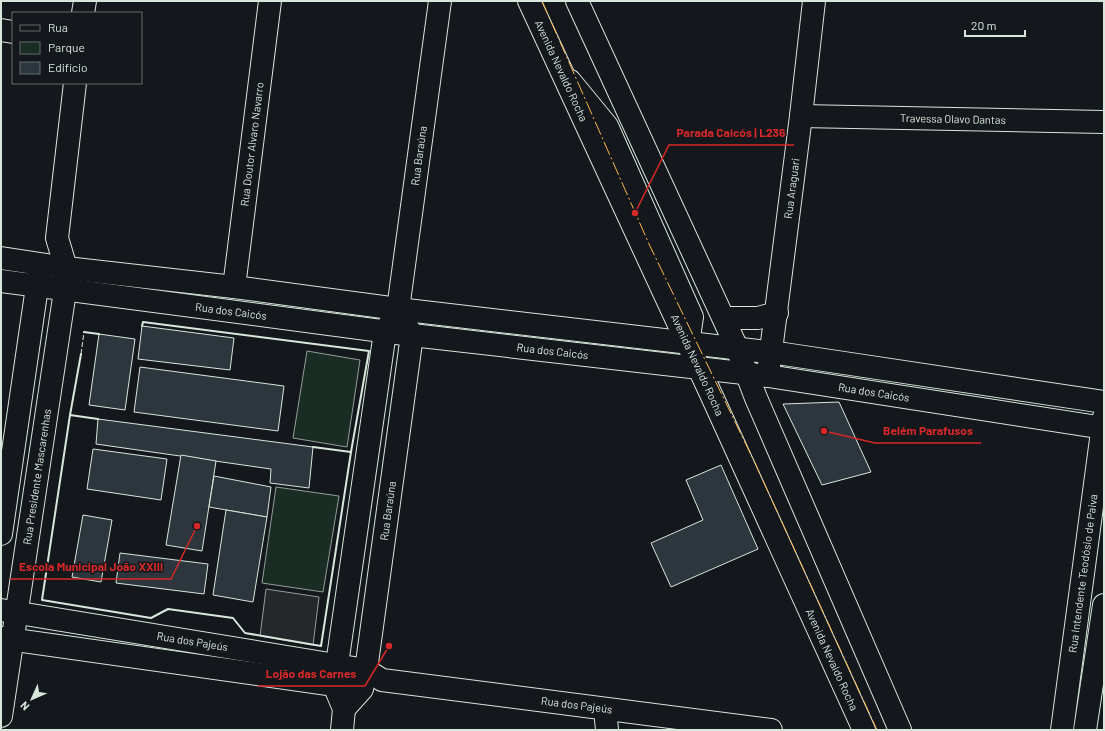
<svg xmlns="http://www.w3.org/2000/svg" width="1105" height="731" viewBox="0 0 1105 731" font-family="Barlow,sans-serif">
  <rect width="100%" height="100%" fill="#14181c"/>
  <g fill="#1a2d24" stroke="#939e99">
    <path d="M 307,351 L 360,360 L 347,447 L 293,438 Z"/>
    <path d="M 276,487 L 339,496 L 323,592 L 262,583 Z"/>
  </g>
  <path fill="#24282b" stroke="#939e99" d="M 266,589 L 319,597 L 313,645 L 260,636 Z"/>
  <g fill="#2c363c" stroke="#d8e6dc">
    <path d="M 142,326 L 234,338 L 230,370 L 138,359 Z"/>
    <path d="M 99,334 L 135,339 L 125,410 L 89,405 Z"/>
    <path d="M 140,367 L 284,386 L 278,431 L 134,412 Z"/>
    <path d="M 839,402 L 871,472 L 822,485 L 783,404 Z"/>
    <path d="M 98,419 L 313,447 L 309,488 L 270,483 L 271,469 L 96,444 Z"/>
    <path d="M 93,449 L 167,459 L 161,500 L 87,489 Z"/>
    <path d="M 181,455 L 216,461 L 202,551 L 166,545 Z"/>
    <path d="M 721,465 L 758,549 L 671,587 L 651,543 L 703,520 L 686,480 Z"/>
    <path d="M 214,476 L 271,487 L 267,517 L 209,507 Z"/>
    <path d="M 226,510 L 267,517 L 253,602 L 213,595 Z"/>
    <path d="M 83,515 L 112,520 L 101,582 L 72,577 Z"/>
    <path d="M 120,553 L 208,564 L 204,594 L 116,583 Z"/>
  </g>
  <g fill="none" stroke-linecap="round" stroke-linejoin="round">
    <g stroke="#d8e6dc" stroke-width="24">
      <g id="minor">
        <path d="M 83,13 L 85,1"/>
        <path d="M 1,30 L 13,32"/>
        <path d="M 570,81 L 607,126 L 692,317 L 688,344"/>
        <path id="s1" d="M 801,116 L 1104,122"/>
        <path d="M 1,258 L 66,268 L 234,287 L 398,309 L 784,354 L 1104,402"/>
        <path id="s2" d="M 1,281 L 412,335 L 768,376 L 1104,428"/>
        <path id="s3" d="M 234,287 L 270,1"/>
        <path d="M 724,318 L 758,318 L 777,313"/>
        <path id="s4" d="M 769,366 L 801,116 L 814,1"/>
        <path d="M 1,534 L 39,273"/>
        <path id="s5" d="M 1,610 L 366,670 L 382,680 L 771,730"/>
        <path d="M 1,638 L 349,687"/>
        <path id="s6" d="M 344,709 L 362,689 L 366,670 L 412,335 L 405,323"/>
        <path d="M 605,709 L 607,730"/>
        <path id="s7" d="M 1,716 L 65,291 L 66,268 L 57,238 L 75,83"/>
        <path id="s8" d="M 342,730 L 344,709 L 334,685 L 385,332 L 398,309 L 440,1"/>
        <path id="s9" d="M 1062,730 L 1104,417"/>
        <path d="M 1085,730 L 1104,605"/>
      </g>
    </g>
    <g stroke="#d8e6dc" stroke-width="24">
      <g id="highway">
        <path id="s10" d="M 529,1 L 710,392 L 864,730"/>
        <path d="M 577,1 L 737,348 L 756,398 L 900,730"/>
      </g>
    </g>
    <use href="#minor" stroke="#14181c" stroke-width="22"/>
    <use href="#highway" stroke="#14181c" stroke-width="22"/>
    <path stroke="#d8e6dc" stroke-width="1" stroke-dasharray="5 2" stroke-linecap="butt" d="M 81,354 L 84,332"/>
    <g stroke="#d8e6dc" stroke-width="2">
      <path d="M 142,326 L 143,322 L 369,351 L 351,452"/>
      <path d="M 84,332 L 99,334"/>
      <path d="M 70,415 L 81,354"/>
      <path d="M 98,419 L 70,415 L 42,600 L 151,618 L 168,609 L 233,618 L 245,633 L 321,646 L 351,452 L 313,447"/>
    </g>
    <path stroke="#ffb74d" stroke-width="1" stroke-dasharray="14 3 2 3" stroke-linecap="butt" d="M 542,1 L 649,244 L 754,461 L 877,730"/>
  </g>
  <g text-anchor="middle" stroke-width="3" stroke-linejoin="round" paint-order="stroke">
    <g font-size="11" fill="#d8e6dc" stroke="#14181c">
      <text dy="4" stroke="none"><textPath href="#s10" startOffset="77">Avenida Nevaldo Rocha</textPath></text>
      <text dy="4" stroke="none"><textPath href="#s1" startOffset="152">Travessa Olavo Dantas</textPath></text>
      <text dy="4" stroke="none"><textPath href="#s3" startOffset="144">Rua Doutor Alvaro Navarro</textPath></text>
      <text dy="4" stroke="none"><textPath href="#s8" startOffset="585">Rua Baraúna</textPath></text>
      <text dy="4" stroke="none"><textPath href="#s4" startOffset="179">Rua Araguari</textPath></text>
      <text dy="4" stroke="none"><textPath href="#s2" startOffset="232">Rua dos Caicós</textPath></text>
      <text dy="4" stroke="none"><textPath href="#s2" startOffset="556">Rua dos Caicós</textPath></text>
      <text dy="4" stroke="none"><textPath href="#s10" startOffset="401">Avenida Nevaldo Rocha</textPath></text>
      <text dy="4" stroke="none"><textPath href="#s2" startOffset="880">Rua dos Caicós</textPath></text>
      <text dy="4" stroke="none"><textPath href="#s7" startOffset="242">Rua Presidente Mascarenhas</textPath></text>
      <text dy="4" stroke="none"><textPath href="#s6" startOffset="207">Rua Baraúna</textPath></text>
      <text dy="4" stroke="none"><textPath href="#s9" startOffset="158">Rua Intendente Teodósio de Paiva</textPath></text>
      <text dy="4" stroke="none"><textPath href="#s5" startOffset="194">Rua dos Pajeús</textPath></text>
      <text dy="4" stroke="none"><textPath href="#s10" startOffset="725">Avenida Nevaldo Rocha</textPath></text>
      <text dy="4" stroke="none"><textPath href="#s5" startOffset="585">Rua dos Pajeús</textPath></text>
    </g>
  </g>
  <path fill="none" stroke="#d62828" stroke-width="1.5" d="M635 213L669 145H794M824 431L875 443H981M197 526L171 579H10M389 646L365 686H258"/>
  <g fill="#d62828" stroke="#14181c" stroke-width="1.5">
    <circle cx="635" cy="213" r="4"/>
    <circle cx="824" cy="431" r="4"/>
    <circle cx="197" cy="526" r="4"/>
    <circle cx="389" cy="646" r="4"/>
  </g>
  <g font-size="12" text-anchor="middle" font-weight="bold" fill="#d62828" stroke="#14181c" stroke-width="3" stroke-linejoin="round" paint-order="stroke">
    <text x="731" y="137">Parada Caicós | L236</text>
    <text x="928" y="435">Belém Parafusos</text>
    <text x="91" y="571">Escola Municipal João XXIII</text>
    <text x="311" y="678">Lojão das Carnes</text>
  </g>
  <rect width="1105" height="731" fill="none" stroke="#d8e6dc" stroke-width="4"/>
  <rect x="12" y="12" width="130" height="72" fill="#14181c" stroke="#626a69"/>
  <rect x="20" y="25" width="20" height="6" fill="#14181c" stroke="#626a69"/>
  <text x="48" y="32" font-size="12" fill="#d8e6dc">Rua</text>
  <rect x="20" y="42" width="20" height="12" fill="#1a2d24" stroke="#626a69"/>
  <text x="48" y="52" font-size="12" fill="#d8e6dc">Parque</text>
  <rect x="20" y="62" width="20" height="12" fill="#2c363c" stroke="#626a69"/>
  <text x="48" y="72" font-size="12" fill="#d8e6dc">Edifício</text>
  <g transform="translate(32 699) rotate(225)" stroke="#14181c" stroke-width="3" paint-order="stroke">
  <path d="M0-3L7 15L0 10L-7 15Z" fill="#d8e6dc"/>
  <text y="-6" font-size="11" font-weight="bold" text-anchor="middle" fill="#d8e6dc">N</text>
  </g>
  <path d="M965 30v6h60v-6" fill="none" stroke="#d8e6dc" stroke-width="2"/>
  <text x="971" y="30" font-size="12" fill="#d8e6dc" stroke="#14181c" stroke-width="3" paint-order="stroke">20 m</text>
</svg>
